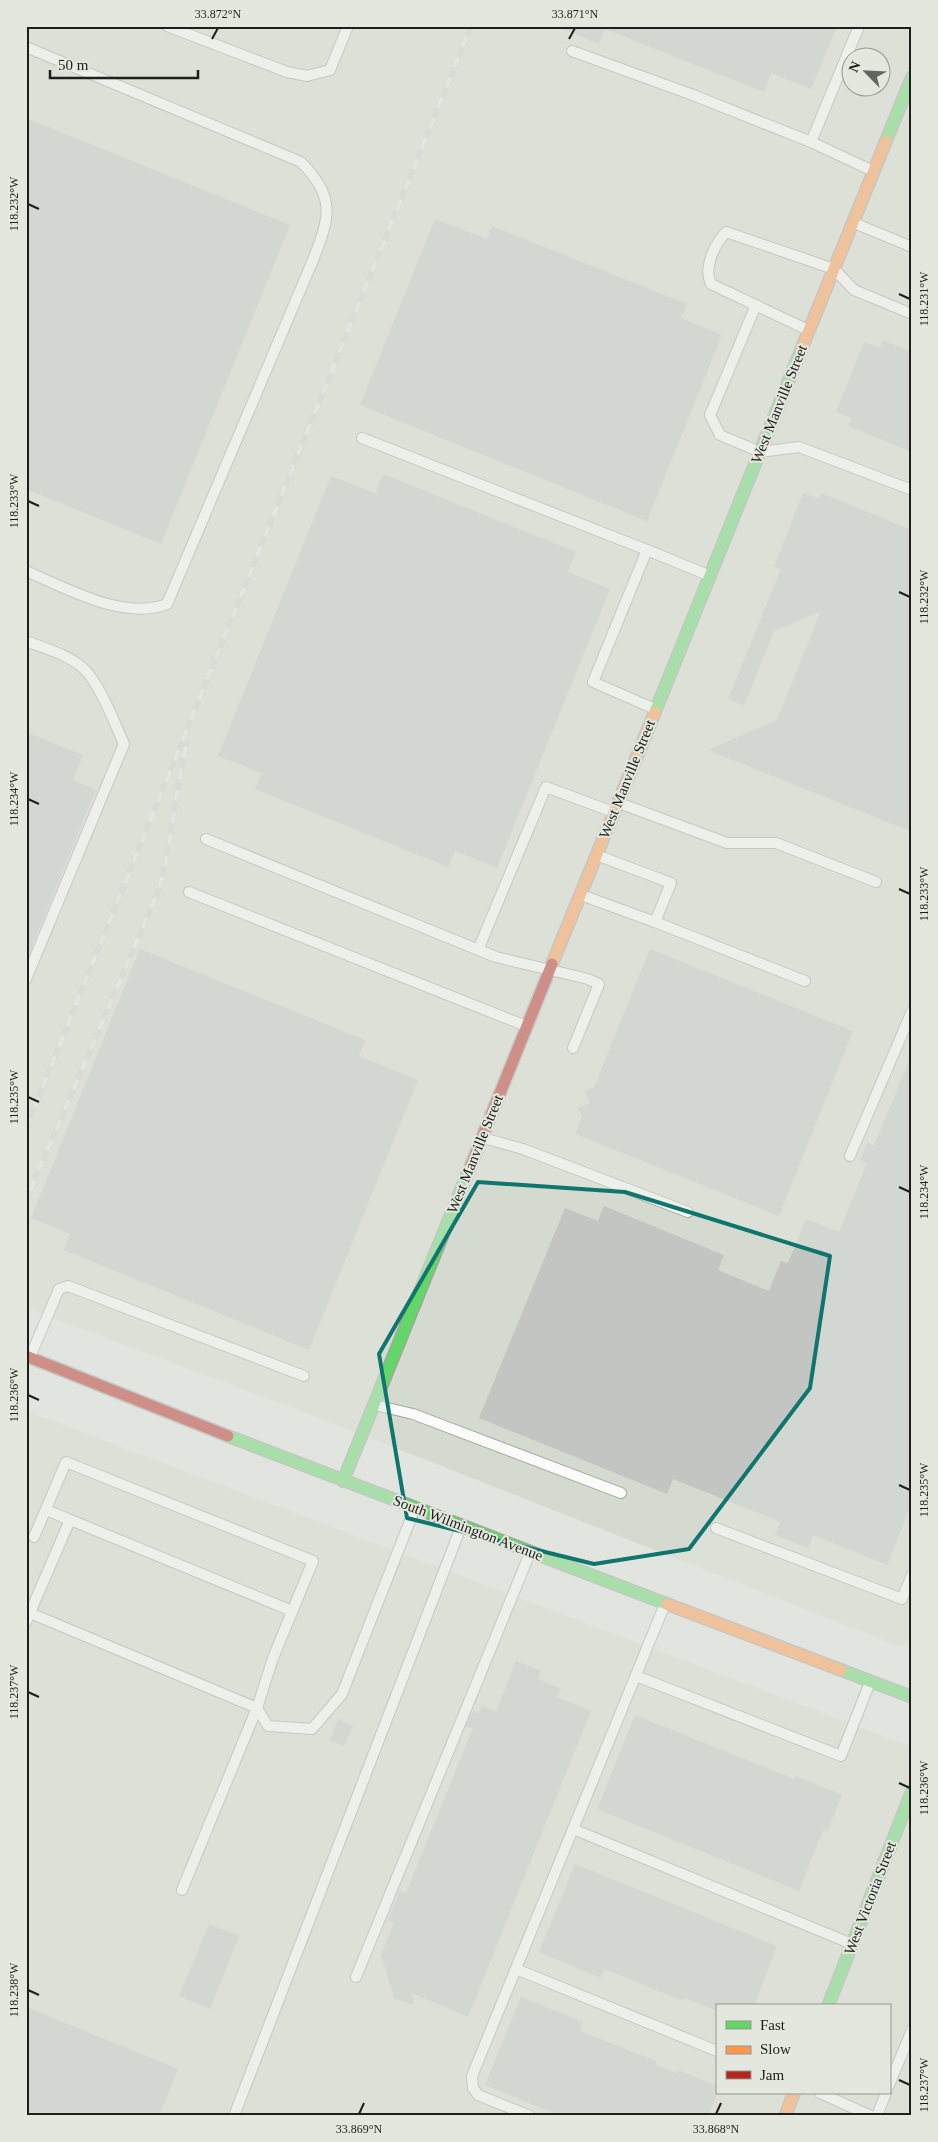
<svg xmlns="http://www.w3.org/2000/svg" width="938" height="2142" viewBox="0 0 938 2142" font-family="Georgia,serif">
  <rect width="100%" height="100%" fill="#e2e5df"/>
  <g fill="#d4dacf" fill-rule="evenodd">
    <path d="M 26,26 L 912,26 L 912,1641 L 899,1646 L 314,1416 L 26,1308 ZM 850,58 L 880,58 L 880,88 L 850,88 Z"/>
    <path d="M 26,1411 L 912,1747 L 912,2116 L 26,2116 ZM 717,2006 L 889,2006 L 889,2093 L 717,2093 Z"/>
  </g>
  <g fill="#c2c5c1">
    <path d="M 556,26 L 837,26 L 811,89 L 771,73 L 764,92 L 605,29 L 599,44 Z"/>
    <path d="M 26,118 L 290,225 L 161,544 L 26,489 Z"/>
    <path d="M 435,219 L 487,239 L 492,226 L 687,304 L 681,318 L 722,335 L 647,521 L 360,405 Z"/>
    <path d="M 883,340 L 912,352 L 912,452 L 848,426 L 852,418 L 836,412 L 864,342 L 880,348 Z"/>
    <path d="M 383,474 L 576,552 L 568,572 L 610,589 L 497,868 L 455,851 L 448,867 L 255,789 L 262,773 L 218,756 L 331,476 L 375,493 Z"/>
    <path d="M 803,493 L 819,499 L 821,493 L 912,530 L 912,832 L 708,750 L 777,720 L 821,611 L 774,631 L 744,706 L 728,699 L 781,569 L 774,567 Z"/>
    <path d="M 26,732 L 83,755 L 73,780 L 96,790 L 27,959 Z"/>
    <path d="M 140,949 L 365,1040 L 359,1056 L 418,1080 L 309,1350 L 64,1250 L 70,1234 L 31,1218 Z"/>
    <path d="M 650,949 L 853,1031 L 779,1216 L 575,1134 L 582,1117 L 578,1108 L 590,1103 L 585,1091 L 594,1087 Z"/>
    <path d="M 912,1054 L 912,1503 L 887,1565 L 813,1535 L 808,1548 L 775,1535 L 781,1522 L 673,1479 L 667,1494 L 479,1418 L 565,1208 L 598,1221 L 604,1206 L 724,1255 L 718,1270 L 769,1291 L 781,1261 L 788,1263 L 806,1219 L 839,1232 L 867,1163 L 860,1160 L 867,1143 L 874,1145 Z"/>
    <path d="M 516,1661 L 541,1671 L 538,1679 L 561,1689 L 557,1697 L 591,1711 L 468,2017 L 412,1993 L 414,2005 L 394,1998 L 381,1955 L 394,1923 L 388,1920 L 400,1890 L 406,1893 L 473,1728 L 466,1726 L 473,1711 L 479,1713 L 482,1706 L 496,1712 Z"/>
    <path d="M 635,1715 L 794,1779 L 795,1776 L 842,1795 L 827,1832 L 823,1830 L 799,1891 L 597,1809 Z"/>
    <path d="M 338,1719 L 353,1726 L 344,1746 L 330,1741 Z"/>
    <path d="M 575,1864 L 777,1946 L 754,2006 L 717,2006 L 717,2011 L 685,1998 L 680,2000 L 605,1969 L 601,1978 L 539,1952 Z"/>
    <path d="M 209,1924 L 239,1936 L 210,2009 L 179,1996 Z"/>
    <path d="M 521,1997 L 583,2022 L 580,2031 L 656,2061 L 657,2066 L 677,2073 L 678,2070 L 717,2086 L 717,2094 L 708,2116 L 561,2116 L 485,2085 Z"/>
    <path d="M 26,2007 L 178,2069 L 159,2116 L 26,2116 Z"/>
  </g>
  <g fill="none" stroke-linecap="round" stroke-linejoin="round">
    <g stroke="#a2a4a0" stroke-width="12">
      <g id="lane">
        <path d="M 167,26 L 287,72 L 307,76 L 330,70 L 348,26"/>
        <path d="M 859,26 L 811,142 L 873,171"/>
        <path d="M 26,47 L 301,162 C 336,197 330,217 313,260 L 167,604 C 124,621 66,588 26,571"/>
        <path d="M 572,51 L 693,95 L 811,142"/>
        <path d="M 854,223 L 912,247"/>
        <path d="M 756,305 L 710,415 L 720,435 L 760,452 L 799,447 L 912,490"/>
        <path d="M 808,330 L 711,284 C 703,267 715,244 726,232 L 834,269 L 854,290 L 912,314"/>
        <path d="M 362,438 L 647,550"/>
        <path d="M 26,641 C 44,648 69,655 83,668 C 99,682 115,724 124,744 L 26,979"/>
        <path d="M 655,709 L 593,682 L 647,550 L 708,575"/>
        <path d="M 619,803 L 727,843 L 776,843 L 876,882"/>
        <path d="M 206,839 L 496,957 L 588,979 L 599,984 L 573,1048"/>
        <path d="M 189,892 L 526,1026"/>
        <path d="M 581,895 L 655,922 L 671,883 L 599,856"/>
        <path d="M 655,922 L 805,981"/>
        <path d="M 478,950 L 546,787 L 613,812"/>
        <path d="M 483,1138 L 523,1149 L 688,1212"/>
        <path d="M 850,1156 L 912,1011"/>
        <path d="M 30,1357 L 59,1289 L 68,1286 L 304,1376"/>
        <path d="M 375,1405 L 413,1414 L 621,1493"/>
        <path d="M 46,1510 L 292,1611"/>
        <path d="M 716,1528 L 902,1599 L 912,1575"/>
        <path d="M 34,1537 L 66,1462 L 313,1561 L 273,1658 L 257,1708 L 182,1890"/>
        <path d="M 30,1613 L 257,1708 L 268,1726 L 312,1729 L 342,1694 L 415,1508"/>
        <path d="M 26,1622 L 70,1520"/>
        <path d="M 636,1676 L 841,1756 L 870,1682"/>
        <path d="M 573,1829 L 852,1944"/>
        <path d="M 516,1969 L 717,2051"/>
        <path d="M 356,1977 L 530,1553"/>
        <path d="M 889,2085 L 912,2030"/>
        <path d="M 820,2093 L 871,2116"/>
        <path d="M 234,2116 L 461,1527"/>
        <path d="M 530,2116 L 478,2095 L 473,2088 L 472,2076 L 665,1604"/>
        <path d="M 877,2116 L 886,2093"/>
      </g>
    </g>
    <g stroke="#a2a4a0" stroke-width="14">
      <g id="fast">
        <path d="M 886,141 L 912,77"/>
        <path d="M 655,712 L 801,350"/>
        <path d="M 228,1436 L 667,1604"/>
        <path d="M 343,1481 L 469,1170"/>
        <path d="M 841,1670 L 912,1697"/>
        <path d="M 828,2006 L 912,1791"/>
      </g>
    </g>
    <g stroke="#a2a4a0" stroke-width="14">
      <g id="slow">
        <path d="M 801,350 L 886,141"/>
        <path d="M 552,964 L 655,712"/>
        <path d="M 667,1604 L 841,1670"/>
        <path d="M 785,2116 L 794,2093"/>
      </g>
    </g>
    <g stroke="#a2a4a0" stroke-width="14">
      <g id="jam">
        <path d="M 469,1170 L 552,964"/>
        <path d="M 26,1356 L 228,1436"/>
      </g>
    </g>
    <use href="#lane" stroke="#fbfbfa" stroke-width="10"/>
    <use href="#fast" stroke="#63d668" stroke-width="11"/>
    <use href="#slow" stroke="#ff974d" stroke-width="11"/>
    <use href="#jam" stroke="#b3261e" stroke-width="11"/>
    <g stroke="#cecfcd" stroke-width="5.5">
      <g id="rail">
        <path d="M 26,1128 L 471,26"/>
        <path d="M 30,1191 L 160,887 C 173,840 174,790 187,743"/>
      </g>
    </g>
    <use href="#rail" stroke="#e3e7dd" stroke-width="4" stroke-dasharray="11" stroke-linecap="butt"/>
  </g>
  <path d="M0 0H938V2142H0ZM 478,1182 L 625,1192 L 830,1256 L 810,1388 L 689,1549 L 594,1564 L 407,1518 L 379,1354 Z" fill="#e2e5df" fill-opacity=".55" fill-rule="evenodd"/>
  <path fill="none" stroke="#0f766e" stroke-width="4" stroke-linejoin="round" d="M 478,1182 L 625,1192 L 830,1256 L 810,1388 L 689,1549 L 594,1564 L 407,1518 L 379,1354 Z"/>
  <path fill="none" stroke="#1e1f1c" stroke-width="2" d="M 212,39 L 218,28M 569,39 L 575,28M 28,204 L 39,209M 899,294 L 910,299M 28,501 L 39,506M 899,592 L 910,597M 28,799 L 39,804M 899,889 L 910,894M 28,1097 L 39,1102M 899,1187 L 910,1192M 28,1395 L 39,1400M 899,1485 L 910,1490M 28,1692 L 39,1697M 899,1783 L 910,1788M 28,1990 L 39,1995M 899,2080 L 910,2085M 359,2114 L 364,2103M 716,2114 L 721,2103"/>
  <g text-anchor="middle" stroke-width="4" stroke-linejoin="round" paint-order="stroke">
    <g font-size="15" fill="#1e1f1c" stroke="#e3e7dd">
      <text transform="translate(779 404) rotate(-68)" y="5">West Manville Street</text>
      <text transform="translate(627 779) rotate(-68)" y="5">West Manville Street</text>
      <text transform="translate(475 1154) rotate(-68)" y="5">West Manville Street</text>
      <text transform="translate(468 1528) rotate(21)" y="5">South Wilmington Avenue</text>
      <text transform="translate(870 1898) rotate(-69)" y="5">West Victoria Street</text>
    </g>
  </g>
  <rect width="938" height="2142" fill="none" stroke="#e3e7dd" stroke-width="55"/>
  <rect x="716" y="2004" width="175" height="90" fill="#e3e7dd" stroke="#949790"/>
  <rect x="726" y="2021" width="25" height="8" fill="#63d668" stroke="#949790"/>
  <text x="760" y="2030" font-size="15" fill="#1e1f1c">Fast</text>
  <rect x="726" y="2046" width="25" height="8" fill="#ff974d" stroke="#949790"/>
  <text x="760" y="2054" font-size="15" fill="#1e1f1c">Slow</text>
  <rect x="726" y="2071" width="25" height="8" fill="#b3261e" stroke="#949790"/>
  <text x="760" y="2080" font-size="15" fill="#1e1f1c">Jam</text>
  <g transform="translate(866 72) rotate(294)"><circle r="24" fill="#e3e7dd" stroke="#949790"/>
  <path d="M0-4L9 19L0 12L-9 19Z" fill="#636460"/>
  <text y="-8" font-size="14" font-weight="bold" text-anchor="middle" fill="#1e1f1c">N</text>
  </g>
  <path d="M50 70v8h148v-8" fill="none" stroke="#1e1f1c" stroke-width="2.5"/>
  <text x="58" y="70" font-size="15" fill="#1e1f1c" stroke="#e3e7dd" stroke-width="4" paint-order="stroke">50 m</text>
  <rect x="28" y="28" width="882" height="2086" fill="none" stroke="#1e1f1c" stroke-width="2"/>
  <g font-size="12" text-anchor="middle" fill="#1e1f1c">
    <text x="218" y="18">33.872°N</text>
    <text x="575" y="18">33.871°N</text>
    <text transform="translate(14 204) rotate(-90)" y="4">118.232°W</text>
    <text transform="translate(924 299) rotate(-90)" y="4">118.231°W</text>
    <text transform="translate(14 501) rotate(-90)" y="4">118.233°W</text>
    <text transform="translate(924 597) rotate(-90)" y="4">118.232°W</text>
    <text transform="translate(14 799) rotate(-90)" y="4">118.234°W</text>
    <text transform="translate(924 894) rotate(-90)" y="4">118.233°W</text>
    <text transform="translate(14 1097) rotate(-90)" y="4">118.235°W</text>
    <text transform="translate(924 1192) rotate(-90)" y="4">118.234°W</text>
    <text transform="translate(14 1395) rotate(-90)" y="4">118.236°W</text>
    <text transform="translate(924 1490) rotate(-90)" y="4">118.235°W</text>
    <text transform="translate(14 1692) rotate(-90)" y="4">118.237°W</text>
    <text transform="translate(924 1788) rotate(-90)" y="4">118.236°W</text>
    <text transform="translate(14 1990) rotate(-90)" y="4">118.238°W</text>
    <text transform="translate(924 2085) rotate(-90)" y="4">118.237°W</text>
    <text x="359" y="2133">33.869°N</text>
    <text x="716" y="2133">33.868°N</text>
  </g>
</svg>
